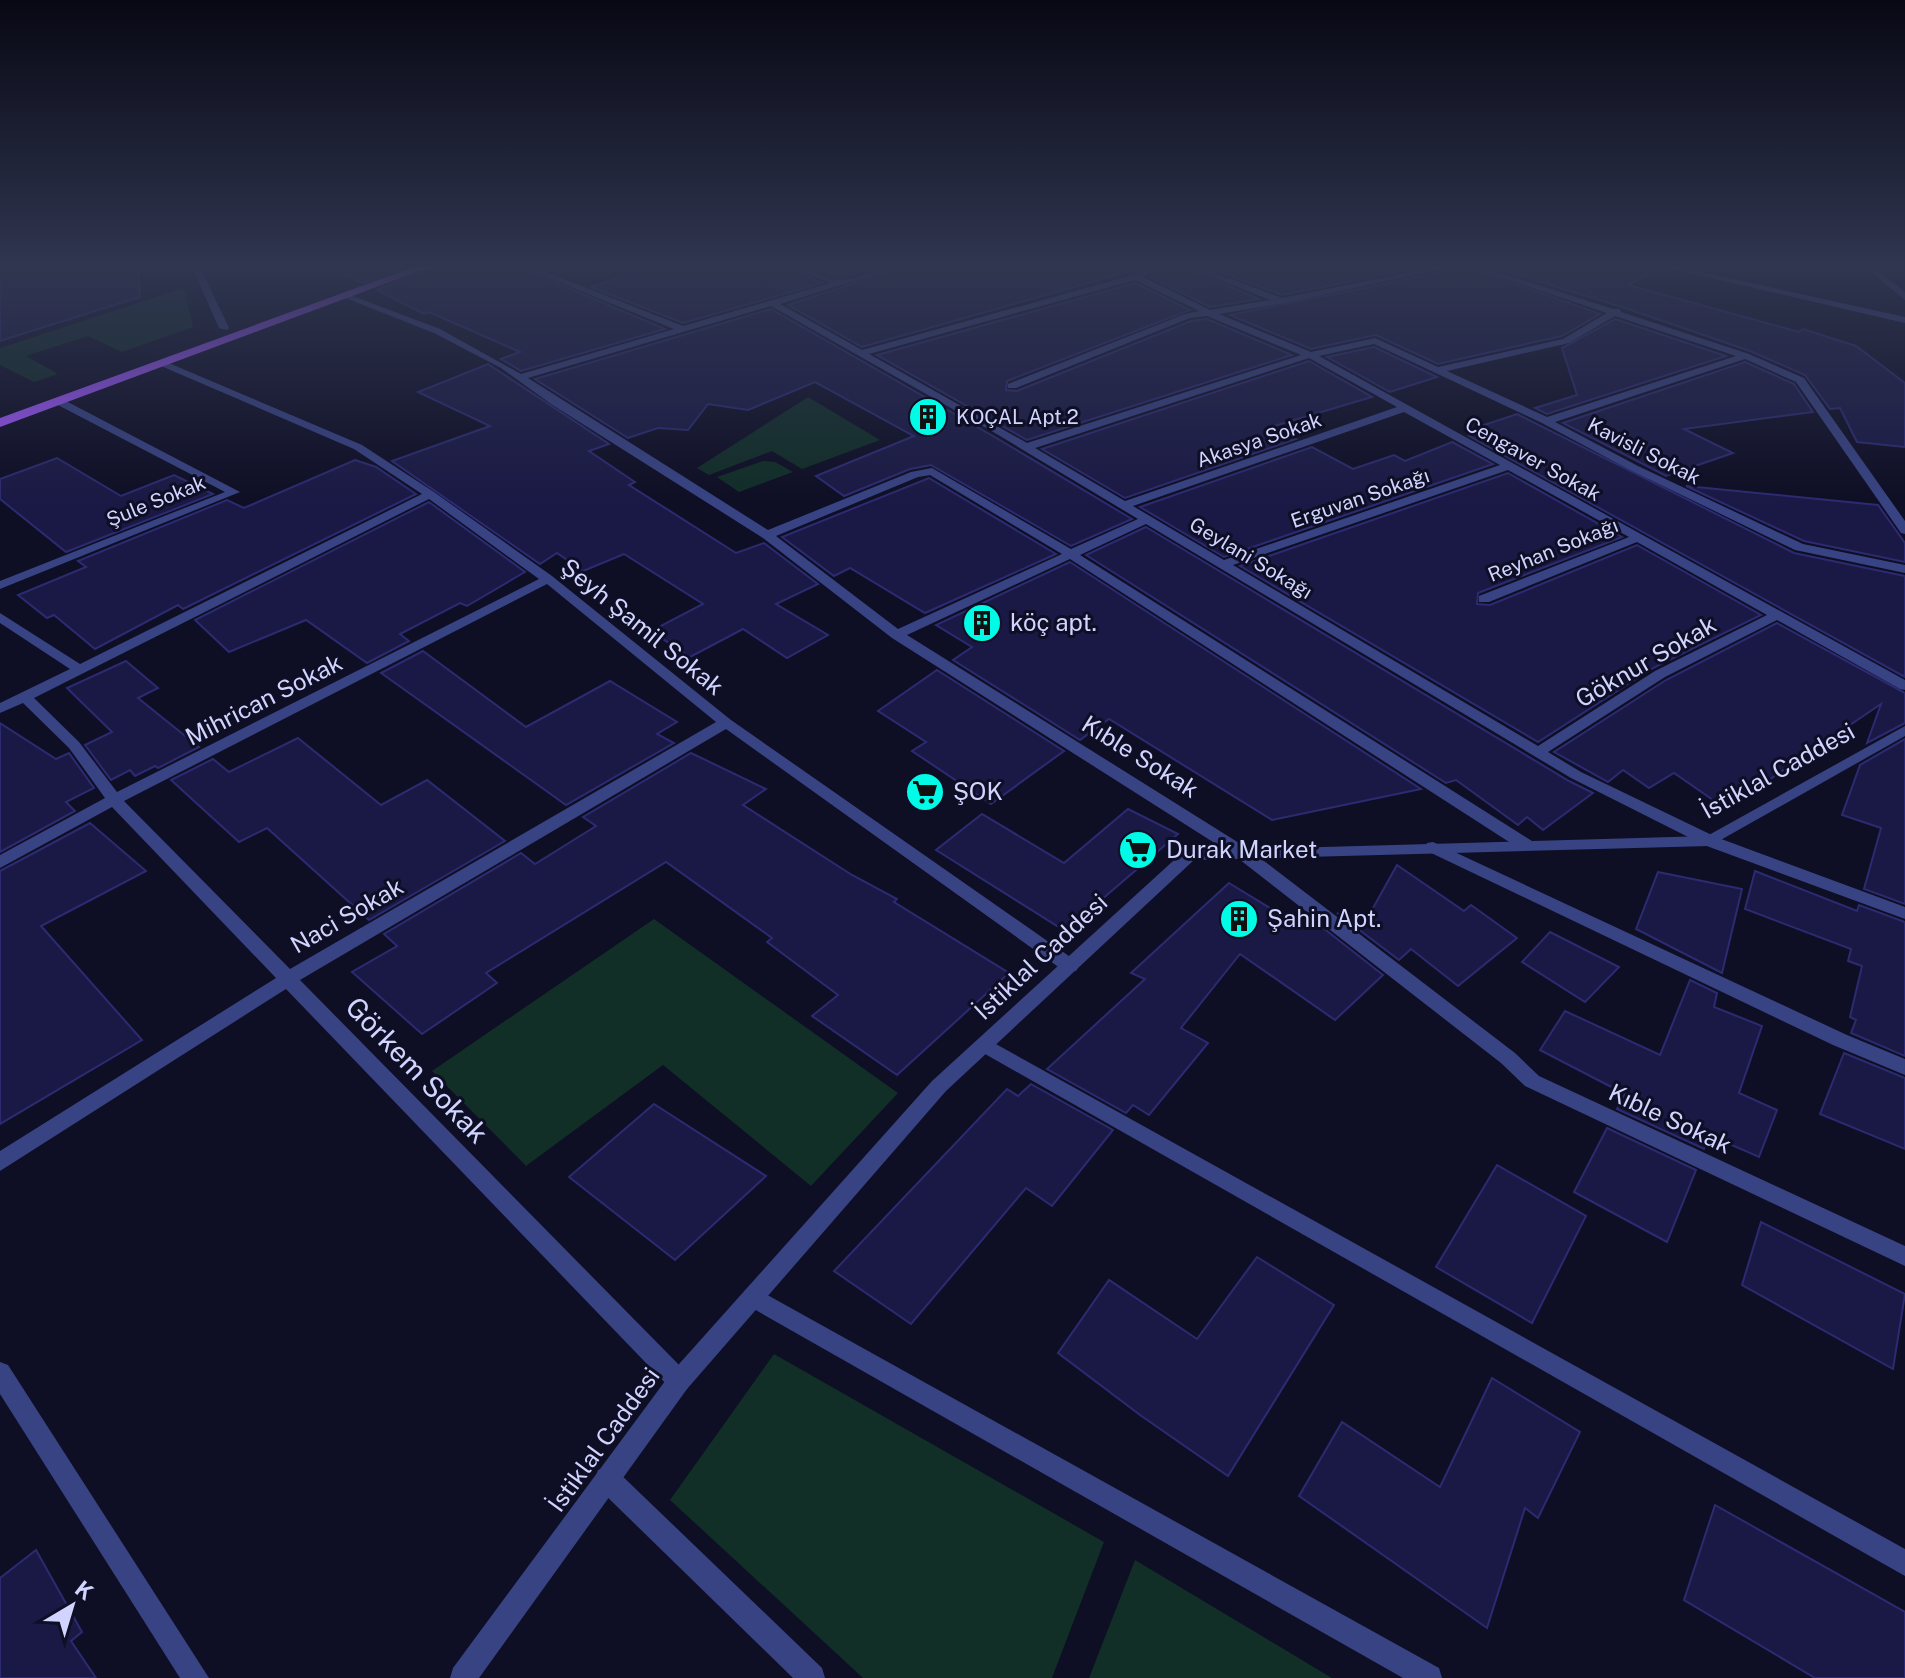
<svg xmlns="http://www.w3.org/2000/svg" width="1905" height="1678" viewBox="0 0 1905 1678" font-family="'Public Sans',sans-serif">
  <rect width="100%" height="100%" fill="#0e0e24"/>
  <g fill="#112e27">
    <path d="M 184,288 L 193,327 L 122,352 L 88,336 L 26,356 L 58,374 L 34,382 L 0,365 L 0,348 Z"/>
    <path d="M 808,397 L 880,440 L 802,469 L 772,451 L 709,475 L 697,468 Z"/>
    <path d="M 763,461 L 775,462 L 793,472 L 739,492 L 717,477 Z"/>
    <path d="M 654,919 L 898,1093 L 811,1186 L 663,1065 L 526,1166 L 432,1071 Z"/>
    <path d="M 774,1354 L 1104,1542 L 1052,1678 L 863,1678 L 670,1500 Z"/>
    <path d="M 1135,1560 L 1332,1678 L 1089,1678 Z"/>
  </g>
  <g fill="#1a1945" stroke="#2c2b71" stroke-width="2">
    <path d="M 0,267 L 138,267 L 140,297 L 0,341 Z"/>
    <path d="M 331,267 L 406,267 L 362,283 Z"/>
    <path d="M 433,267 L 519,267 L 665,329 L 521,371 L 501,359 L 520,352 L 429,312 L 424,314 L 377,290 Z"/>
    <path d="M 651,267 L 787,267 L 822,283 L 683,323 L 591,287 Z"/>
    <path d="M 806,267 L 881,267 L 841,277 Z"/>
    <path d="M 902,267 L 1145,267 L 862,347 L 788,305 Z"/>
    <path d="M 1166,267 L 1185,267 L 1259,299 L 1210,307 L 1150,277 Z"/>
    <path d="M 1207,267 L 1422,267 L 1282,295 Z"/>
    <path d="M 1455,267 L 1468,267 L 1600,314 L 1562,336 L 1438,364 L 1376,335 L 1311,349 L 1230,315 L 1453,270 Z"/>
    <path d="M 1492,267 L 1661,267 L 1628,285 L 1799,332 L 1803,329 L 1856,346 L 1905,383 L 1905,447 L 1857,442 L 1840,408 L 1830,409 L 1805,375 L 1750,351 L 1622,307 Z"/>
    <path d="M 1135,283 L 1190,310 L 1007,381 L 1006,390 L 1017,391 L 1191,321 L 1207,319 L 1292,355 L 1027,440 L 877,355 Z"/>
    <path d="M 771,309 L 993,436 L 1132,519 L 1071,546 L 931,465 L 910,469 L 844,496 L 816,476 L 914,436 L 815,382 L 748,410 L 708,404 L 688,430 L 658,428 L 628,438 L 535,379 Z"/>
    <path d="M 1615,319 L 1726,356 L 1547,414 L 1535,408 L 1577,395 L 1562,348 Z"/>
    <path d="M 1374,347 L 1437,377 L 1390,392 L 1327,357 Z"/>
    <path d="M 1309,361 L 1372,397 L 1274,426 L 1296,439 L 1125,498 L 1042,449 Z"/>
    <path d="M 1745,362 L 1794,384 L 1813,412 L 1684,429 L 1733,453 L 1666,476 L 1563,423 Z"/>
    <path d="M 488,364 L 609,444 L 589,451 L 635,482 L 629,485 L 736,553 L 764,543 L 818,584 L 776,604 L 828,635 L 787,658 L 743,629 L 690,657 L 651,631 L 703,604 L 624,554 L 583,571 L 557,553 L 540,564 L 392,461 L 490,426 L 418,392 Z"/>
    <path d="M 1517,414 L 1794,553 L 1905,576 L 1905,677 L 1469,436 L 1486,429 L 1481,426 Z"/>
    <path d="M 1452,442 L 1493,464 L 1224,557 L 1140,507 L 1312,447 L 1353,469 L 1394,455 L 1405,461 Z"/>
    <path d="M 57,458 L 121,496 L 174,475 L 213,494 L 66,552 L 0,499 L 0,479 Z"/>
    <path d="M 355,460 L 376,467 L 416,494 L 183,609 L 178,605 L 95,649 L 54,615 L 47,618 L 18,595 L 86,567 L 78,561 L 227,500 L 244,508 Z"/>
    <path d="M 1508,473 L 1622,537 L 1478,593 L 1477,604 L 1490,605 L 1637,545 L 1761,615 L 1653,668 L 1538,742 L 1240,566 Z"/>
    <path d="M 929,478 L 1056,554 L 925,613 L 850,568 L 834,576 L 782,537 Z"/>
    <path d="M 1686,486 L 1878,505 L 1905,543 L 1905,562 L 1804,541 Z"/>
    <path d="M 429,502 L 525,572 L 467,606 L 460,603 L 400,634 L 409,641 L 367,663 L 306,620 L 229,652 L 195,620 Z"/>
    <path d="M 1146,527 L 1569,781 L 1593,793 L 1543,830 L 1527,817 L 1518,825 L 1456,780 L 1446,783 L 1086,555 Z"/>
    <path d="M 1070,562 L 1421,789 L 1272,820 L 1109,719 L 1080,740 L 953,660 L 972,647 L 936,625 Z"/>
    <path d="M 1777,623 L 1905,693 L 1905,723 L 1867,743 L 1881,704 L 1726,809 L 1674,773 L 1649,788 L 1623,770 L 1608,782 L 1554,752 L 1666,680 Z"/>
    <path d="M 423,651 L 526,727 L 610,681 L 677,722 L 657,734 L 674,743 L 566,805 L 381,673 Z"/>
    <path d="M 126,661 L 158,688 L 138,698 L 199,747 L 158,768 L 155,766 L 135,776 L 130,770 L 111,780 L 85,745 L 112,732 L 67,688 Z"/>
    <path d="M 937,670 L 1064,751 L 991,804 L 912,751 L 926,742 L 878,711 Z"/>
    <path d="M 0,723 L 56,759 L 69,753 L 94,788 L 66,802 L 75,811 L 0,852 Z"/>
    <path d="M 298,738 L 381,805 L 427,780 L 505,841 L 369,920 L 267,828 L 239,842 L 171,780 L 213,759 L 229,772 Z"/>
    <path d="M 1905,739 L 1905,904 L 1864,889 L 1881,828 L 1842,815 L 1860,765 Z"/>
    <path d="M 691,753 L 766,789 L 743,805 L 852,875 L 897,899 L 894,902 L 1009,973 L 897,1075 L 812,1016 L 838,995 L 767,942 L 772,938 L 666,862 L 486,973 L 497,983 L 422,1034 L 352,972 L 397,946 L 384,934 L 521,853 L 535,864 L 596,826 L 583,817 Z"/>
    <path d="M 1128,809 L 1178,834 L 1065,931 L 936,850 L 982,814 L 1064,863 Z"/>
    <path d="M 90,823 L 146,871 L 41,926 L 142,1040 L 0,1124 L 0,871 Z"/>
    <path d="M 1397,865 L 1464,911 L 1471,905 L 1517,938 L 1458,986 L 1411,949 L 1399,960 L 1337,913 L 1363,926 Z"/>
    <path d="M 1755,871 L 1857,911 L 1859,905 L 1905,922 L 1905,1056 L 1851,1033 L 1856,1020 L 1850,1017 L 1862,966 L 1848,961 L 1851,949 L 1745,909 Z"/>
    <path d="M 1658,872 L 1742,889 L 1722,973 L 1636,929 Z"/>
    <path d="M 1229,883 L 1301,927 L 1313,920 L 1383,975 L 1335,1020 L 1240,954 L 1181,1028 L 1208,1043 L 1149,1115 L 1133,1105 L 1126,1113 L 1047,1069 L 1145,979 L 1131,973 Z"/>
    <path d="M 1550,932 L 1619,967 L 1585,1002 L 1522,962 Z"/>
    <path d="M 1690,980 L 1717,993 L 1714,1007 L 1762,1026 L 1739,1093 L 1777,1110 L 1759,1157 L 1709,1135 L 1704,1149 L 1617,1109 L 1625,1094 L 1540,1050 L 1565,1011 L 1660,1055 Z"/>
    <path d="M 1844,1053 L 1905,1078 L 1905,1149 L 1820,1114 Z"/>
    <path d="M 1031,1084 L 1113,1130 L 1052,1206 L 1026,1188 L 911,1324 L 834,1271 L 1007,1089 L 1018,1096 Z"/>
    <path d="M 654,1104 L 766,1176 L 675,1260 L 569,1177 Z"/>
    <path d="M 1607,1128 L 1696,1170 L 1667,1242 L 1574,1192 Z"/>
    <path d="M 1497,1165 L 1586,1216 L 1532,1323 L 1436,1267 Z"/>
    <path d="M 1761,1222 L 1905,1294 L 1893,1369 L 1742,1285 Z"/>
    <path d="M 1257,1257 L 1334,1305 L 1228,1476 L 1140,1415 L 1058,1353 L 1109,1280 L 1197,1339 Z"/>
    <path d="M 1492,1378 L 1580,1432 L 1538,1518 L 1525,1508 L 1487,1628 L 1299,1496 L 1342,1422 L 1440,1487 Z"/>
    <path d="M 1715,1505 L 1905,1612 L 1905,1678 L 1815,1678 L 1684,1600 Z"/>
    <path d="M 36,1550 L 82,1632 L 71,1641 L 96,1678 L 0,1678 L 0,1578 Z"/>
  </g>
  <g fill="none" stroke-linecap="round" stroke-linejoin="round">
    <g fill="#384383" fill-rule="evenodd">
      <path d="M 192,267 L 200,267 L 229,328 L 227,330 L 219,328 Z"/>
      <path d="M 522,267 L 533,267 L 683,326 L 831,283 L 790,267 C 808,267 825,281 841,280 C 861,279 879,267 899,267 L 780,304 L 862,350 L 1133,275 L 1152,267 L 1163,267 L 1143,277 L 1210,310 L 1270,300 L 1188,267 L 1199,267 L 1282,298 L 1436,267 L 1452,267 L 1280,304 L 1219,314 L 1311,352 L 1375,338 L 1438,367 L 1563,339 L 1607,313 L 1471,267 L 1483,267 L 1613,309 L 1620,309 L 1621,312 L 1749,354 L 1804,378 L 1905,521 L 1905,534 L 1901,533 L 1796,382 L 1745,359 L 1555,422 L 1638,466 L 1803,544 L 1905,565 L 1905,573 L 1795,550 L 1630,470 L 1542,423 L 1374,344 L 1319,356 L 1905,680 L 1905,690 L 1900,689 L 1777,620 L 1665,677 L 1548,752 L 1581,772 L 1716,837 L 1905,907 L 1905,919 L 1704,845 L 1571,778 L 1146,524 L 1080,555 L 1532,841 L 1534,845 L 1532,849 L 1520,849 L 1070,559 L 907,635 L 1247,848 L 1515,1053 L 1539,1076 L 1905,1246 L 1905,1266 L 1525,1086 L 1501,1063 L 1235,856 L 892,638 L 763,538 L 551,404 L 501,368 L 434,333 L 343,297 L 350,295 L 440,329 L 521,374 L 674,329 ZM 1135,280 L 1199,311 L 1185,314 L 1008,384 L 1008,388 L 1016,388 L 1190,318 L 1207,316 L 1301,355 L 1027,443 L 869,354 ZM 771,306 L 995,433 L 1138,519 L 1071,549 L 932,468 L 911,472 L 768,530 L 528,378 ZM 1615,316 L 1736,356 L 1547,417 L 1447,371 L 1569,343 ZM 1309,358 L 1397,407 L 1125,501 L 1035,448 ZM 1404,412 L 1500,465 L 1224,560 L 1133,506 ZM 1508,470 L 1629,537 L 1479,596 L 1479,602 L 1489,602 L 1637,542 L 1767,615 L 1655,671 L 1538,746 L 1233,565 ZM 930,475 L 1062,554 L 898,629 L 776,536 L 918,477 Z"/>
      <path d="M 1664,267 L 1679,267 L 1905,317 L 1905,323 Z"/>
      <path d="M 1865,267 L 1874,267 L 1905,292 L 1905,300 Z"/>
      <path d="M 164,361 L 362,445 L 434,492 L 552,576 L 731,720 L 1076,961 L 1079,966 L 1076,971 L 1064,971 L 726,729 L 300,980 L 687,1373 L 691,1381 L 687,1389 L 679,1392 L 671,1389 L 286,989 L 0,1171 L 0,1151 L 276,978 L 112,807 L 0,868 L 0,855 L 105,798 L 69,748 L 23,703 L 0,713 L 0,703 L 70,669 L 0,623 L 0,613 L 80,664 L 422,494 L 354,449 L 161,366 L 161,362 ZM 429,499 L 539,579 L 117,792 L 79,742 L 34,698 ZM 547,584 L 716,722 L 290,969 L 124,801 Z"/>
      <path d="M 56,400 L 64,400 L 240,492 L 0,589 L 0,581 L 225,492 L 56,404 Z"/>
      <path d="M 1433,842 L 1847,1035 L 1905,1059 L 1905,1075 L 1833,1045 L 1427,851 L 1425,847 L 1427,843 Z"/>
      <path d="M 985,1038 L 1905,1549 L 1905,1576 L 978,1050 L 976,1045 L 978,1040 Z"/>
      <path d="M 753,1287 L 1439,1668 L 1442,1678 L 1403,1678 L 745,1304 L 742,1297 L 745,1290 Z"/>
      <path d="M 0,1362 L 8,1365 L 209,1678 L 180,1678 L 0,1394 Z"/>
      <path d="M 607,1467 L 616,1470 L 822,1668 L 825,1678 L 793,1678 L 598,1488 L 595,1479 L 598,1470 Z"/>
    </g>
    <path fill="#384383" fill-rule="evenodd" d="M 1905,726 L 1905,736 L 1710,846 L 1194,860 L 946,1091 L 687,1389 L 479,1678 L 450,1678 L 453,1668 L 671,1373 L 932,1081 L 1184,851 L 1707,836 Z"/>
    <path fill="#a157ff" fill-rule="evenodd" d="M 414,267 L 430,267 L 0,427 L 0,418 Z"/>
  </g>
  <linearGradient id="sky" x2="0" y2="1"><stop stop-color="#080814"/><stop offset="0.53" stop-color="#303650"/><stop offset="1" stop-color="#303650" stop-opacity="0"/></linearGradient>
  <rect width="1905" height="502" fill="url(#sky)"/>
  <defs>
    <g id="building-disc" transform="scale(2)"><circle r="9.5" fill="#00fbe6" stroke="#0e0e24"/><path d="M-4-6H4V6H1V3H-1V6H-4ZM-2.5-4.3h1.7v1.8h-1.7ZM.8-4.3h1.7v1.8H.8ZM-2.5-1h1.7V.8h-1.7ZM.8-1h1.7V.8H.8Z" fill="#111"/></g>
    <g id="supermarket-disc" transform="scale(2)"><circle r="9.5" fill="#00fbe6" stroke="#0e0e24"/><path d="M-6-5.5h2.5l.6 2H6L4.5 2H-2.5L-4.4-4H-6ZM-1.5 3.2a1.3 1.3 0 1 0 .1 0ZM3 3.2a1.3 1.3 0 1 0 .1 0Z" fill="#111"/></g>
  </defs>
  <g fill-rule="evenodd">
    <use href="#building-disc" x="928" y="417"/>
    <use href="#building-disc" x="982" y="623"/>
    <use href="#supermarket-disc" x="925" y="792"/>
    <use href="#supermarket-disc" x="1138" y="850"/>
    <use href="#building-disc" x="1239" y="919"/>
  </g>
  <g text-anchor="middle" stroke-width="6" stroke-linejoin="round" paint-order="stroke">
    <g font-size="20" fill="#d0d4ff" stroke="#0e0e24" text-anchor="start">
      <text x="956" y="424">KOÇAL Apt.2</text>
    </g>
    <g font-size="20" fill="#d0d4ff" stroke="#0e0e24">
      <text transform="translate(1259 440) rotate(-19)" y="7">Akasya Sokak</text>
      <text transform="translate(1644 451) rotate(27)" y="7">Kavisli Sokak</text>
      <text transform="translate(1533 459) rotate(29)" y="7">Cengaver Sokak</text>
      <text transform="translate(1360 498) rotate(-19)" y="7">Erguvan Sokağı</text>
      <text transform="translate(156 501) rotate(-22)" y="7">Şule Sokak</text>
      <text transform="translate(1553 550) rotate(-22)" y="7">Reyhan Sokağı</text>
      <text transform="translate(1251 558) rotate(31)" y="7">Geylani Sokağı</text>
    </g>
    <g font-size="24" fill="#d0d4ff" stroke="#0e0e24" text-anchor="start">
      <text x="1010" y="631">köç apt.</text>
      <text x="953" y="800">ŞOK</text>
      <text x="1166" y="858">Durak Market</text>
      <text x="1267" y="927">Şahin Apt.</text>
    </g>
    <g font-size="24" fill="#d0d4ff" stroke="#0e0e24">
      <text transform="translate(642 627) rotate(39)" y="8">Şeyh Şamil Sokak</text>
      <text transform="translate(1646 662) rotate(-30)" y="8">Göknur Sokak</text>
      <text transform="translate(264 700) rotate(-27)" y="8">Mihrican Sokak</text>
      <text transform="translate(1140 757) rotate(32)" y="8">Kıble Sokak</text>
      <text transform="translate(1778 771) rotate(-29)" y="8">İstiklal Caddesi</text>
      <text transform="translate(347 916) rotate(-30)" y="8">Naci Sokak</text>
      <text transform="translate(1041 957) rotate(-43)" y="8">İstiklal Caddesi</text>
      <text transform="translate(1670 1119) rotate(25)" y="8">Kıble Sokak</text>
      <text transform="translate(604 1440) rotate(-54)" y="8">İstiklal Caddesi</text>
    </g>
    <g font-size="28" fill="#d0d4ff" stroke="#0e0e24">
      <text transform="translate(417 1070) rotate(46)" y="10">Görkem Sokak</text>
    </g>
  </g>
  <g transform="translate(72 1606) rotate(38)" stroke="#0e0e24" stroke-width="6" paint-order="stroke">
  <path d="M0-6L14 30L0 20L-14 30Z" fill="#d0d4ff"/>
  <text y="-12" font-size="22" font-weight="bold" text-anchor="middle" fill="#d0d4ff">K</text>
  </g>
</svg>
